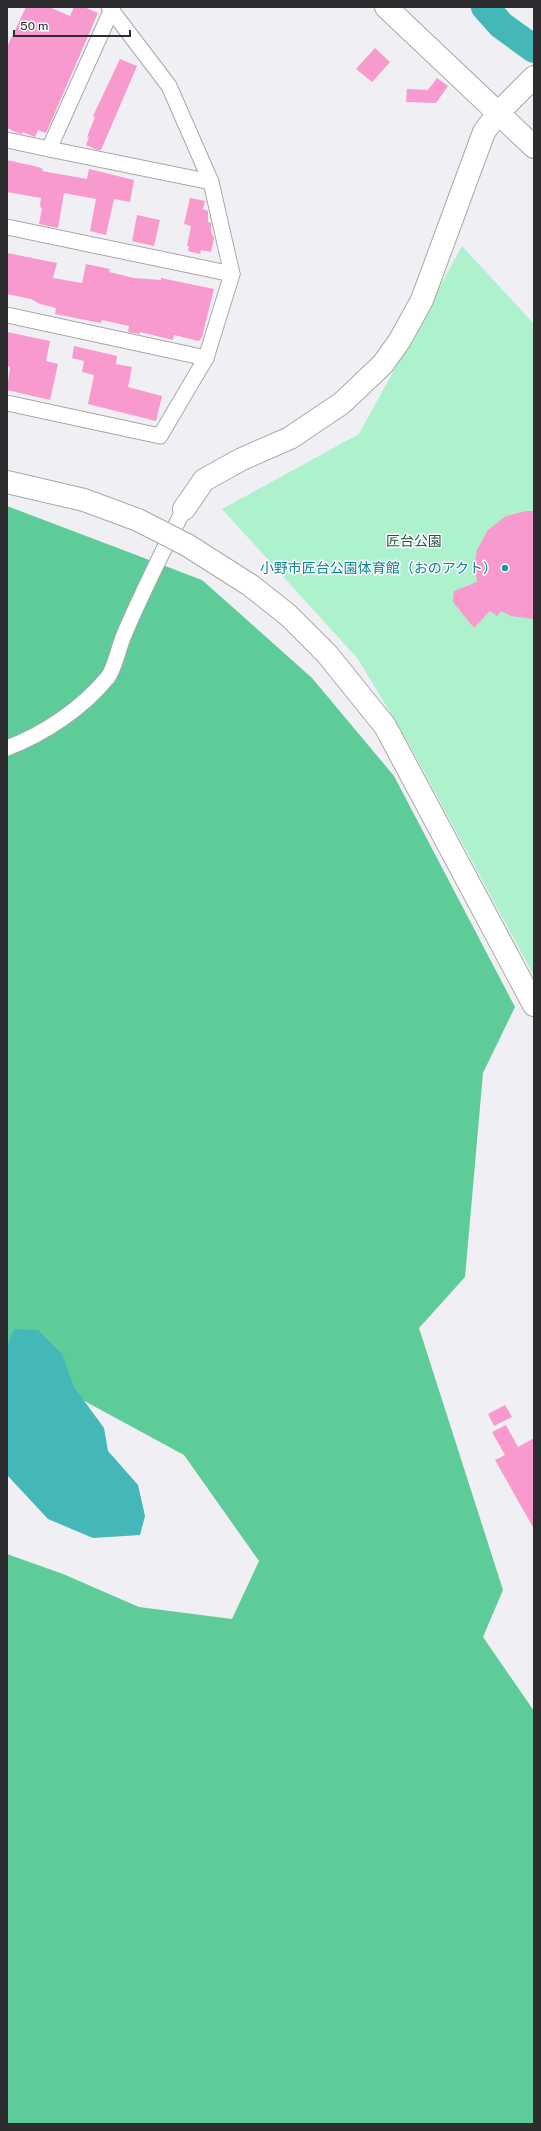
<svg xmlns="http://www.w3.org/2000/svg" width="541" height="2131" viewBox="0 0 541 2131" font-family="'Public Sans','Noto Sans JP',sans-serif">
  <rect width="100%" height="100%" fill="#efeff4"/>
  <path fill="#adf1cd" d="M 462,246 L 534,324 L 534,976 L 410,746 L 358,659 L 222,509 L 359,434 Z"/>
  <path fill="#5dcc99" d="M 7,506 L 202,580 L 312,678 L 394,776 L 515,1007 L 483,1073 L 465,1277 L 419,1328 L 503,1590 L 483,1637 L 534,1711 L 534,2124 L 7,2124 L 7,1554 L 63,1574 L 139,1607 L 232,1619 L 259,1561 L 184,1455 L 7,1359 Z"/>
  <path fill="#44b7b8" d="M 14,1329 L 38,1330 L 62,1354 L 74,1387 L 104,1428 L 108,1451 L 138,1485 L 145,1516 L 140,1535 L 93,1538 L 48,1519 L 7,1475 L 7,1347 Z"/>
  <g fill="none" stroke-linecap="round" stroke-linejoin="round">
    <path stroke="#44b7b8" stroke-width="28" d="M 485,7 L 501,25 L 534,49"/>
  </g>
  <g fill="#f89acd">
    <path d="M 26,7 L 49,7 L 70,16 L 74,7 L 84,7 L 98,13 L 46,133 L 38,130 L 35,137 L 23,132 L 22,134 L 18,133 L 7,128 L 7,47 Z"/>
    <path d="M 375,48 L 390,62 L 372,82 L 356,69 Z"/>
    <path d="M 120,59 L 137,66 L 101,150 L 97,150 L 86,145 L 89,137 L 87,137 L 95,117 L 93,116 Z"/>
    <path d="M 437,78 L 448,86 L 436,103 L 406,102 L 407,89 L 428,90 Z"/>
    <path d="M 7,160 L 38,167 L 43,169 L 42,171 L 87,179 L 89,169 L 134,180 L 130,202 L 114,199 L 106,235 L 90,231 L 96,199 L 64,193 L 58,228 L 39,224 L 42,208 L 40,207 L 41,198 L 7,192 Z"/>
    <path d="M 190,198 L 205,201 L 203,209 L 208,211 L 208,222 L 211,223 L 211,232 L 214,238 L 211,252 L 201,250 L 200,254 L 188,251 L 189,246 L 187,246 L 191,226 L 184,224 Z"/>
    <path d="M 137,215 L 160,220 L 154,246 L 132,241 Z"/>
    <path d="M 7,253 L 57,263 L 53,278 L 82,283 L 86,264 L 110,269 L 109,272 L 134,278 L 161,280 L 161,278 L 214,289 L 202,337 L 199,341 L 174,335 L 173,340 L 140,332 L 140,334 L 128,332 L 129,326 L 102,320 L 101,323 L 55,314 L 56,308 L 40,304 L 31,299 L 7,294 Z"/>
    <path d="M 7,332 L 50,341 L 46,361 L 58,364 L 50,400 L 7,390 L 10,367 L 7,366 Z"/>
    <path d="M 74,346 L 117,356 L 116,364 L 132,367 L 128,387 L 162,396 L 156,421 L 88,404 L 94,375 L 82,372 L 84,361 L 72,358 Z"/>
    <path d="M 526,511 L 534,511 L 534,619 L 511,616 L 501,611 L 497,616 L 490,611 L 474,628 L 453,602 L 454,591 L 477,582 L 475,562 L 477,550 L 488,530 L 506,516 Z"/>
    <path d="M 505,1405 L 512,1417 L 494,1426 L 488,1414 Z"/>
    <path d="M 506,1425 L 518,1447 L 534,1438 L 534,1529 L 495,1460 L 505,1455 L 492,1432 Z"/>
  </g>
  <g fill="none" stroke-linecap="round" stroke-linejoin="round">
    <g stroke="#a8a8ad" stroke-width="17">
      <g id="street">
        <path d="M 7,140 L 49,149 L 112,9"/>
        <path d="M 49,149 L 211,182"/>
        <path d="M 7,227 L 232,274"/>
        <path d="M 7,315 L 206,358"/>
        <path d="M 7,403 L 160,436 L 206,358 L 232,274 L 211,182 L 169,86 L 109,7"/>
        <path d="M 7,748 C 44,734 83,708 108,677 C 115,668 119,646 124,635 C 142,592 163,551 184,509"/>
      </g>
    </g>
    <g stroke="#a8a8ad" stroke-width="24">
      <g id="secondary">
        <path d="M 386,7 L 534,147"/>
        <path d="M 7,482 L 84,500 L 138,520"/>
        <path d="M 184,509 L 204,480 L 242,459 L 290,438 L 342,403 L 383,364 L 400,340 L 422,300 L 484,132 L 498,113 L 534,77"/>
        <path d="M 187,545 L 250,585 L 288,615 L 327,654 L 385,726 L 534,1005"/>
      </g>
    </g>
    <use href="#street" stroke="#fff" stroke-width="15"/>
    <use href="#secondary" stroke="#fff" stroke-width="22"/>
    <g stroke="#a8a8ad" stroke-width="24" stroke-linecap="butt">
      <path id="secondary-bridge" d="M 138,520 L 187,545"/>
    </g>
    <use href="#secondary-bridge" stroke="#fff" stroke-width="22"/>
  </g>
  <circle fill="#0f9aa8" stroke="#fdfdff" stroke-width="1.5" cx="505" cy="568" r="4"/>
  <g text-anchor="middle" stroke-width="3" stroke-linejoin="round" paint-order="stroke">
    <g font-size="14" fill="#26533e" stroke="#fdfdff">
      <text x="414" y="546">匠台公園</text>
    </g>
    <g font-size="14" fill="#0d838f" stroke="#fdfdff" text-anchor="end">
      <text x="497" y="573">小野市匠台公園体育館（おのアクト）</text>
    </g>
  </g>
  <rect width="541" height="2131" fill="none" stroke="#2d2d2f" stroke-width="16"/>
  <path d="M14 30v6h116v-6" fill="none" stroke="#2d2d2f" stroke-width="2"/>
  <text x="20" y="30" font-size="12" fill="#2d2d2f" stroke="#fdfdff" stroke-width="3" paint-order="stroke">50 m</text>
</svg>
